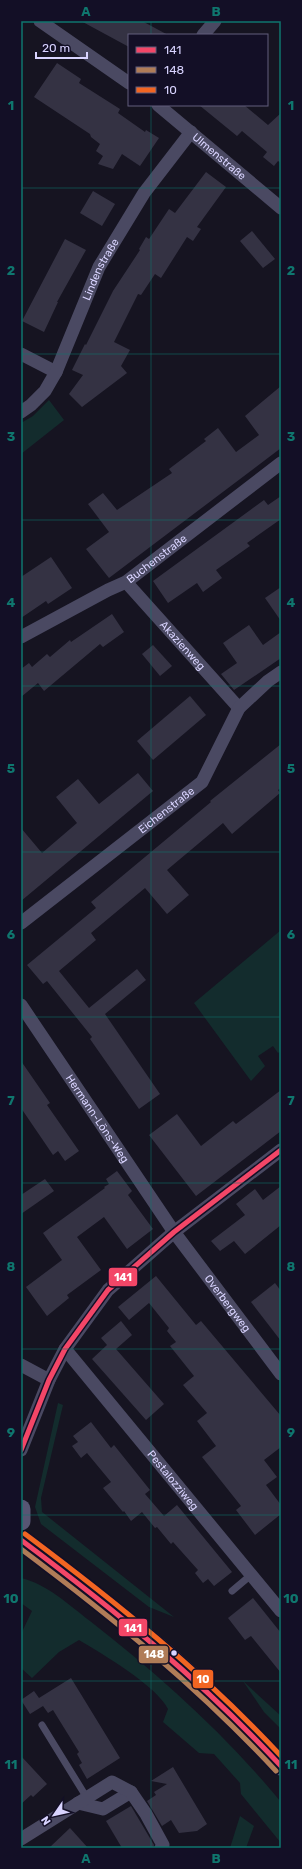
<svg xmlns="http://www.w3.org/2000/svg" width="302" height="1869" viewBox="0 0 302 1869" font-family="Rubik,sans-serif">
  <rect width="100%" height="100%" fill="#161421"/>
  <g fill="#132c2d">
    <path d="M 49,400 L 64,420 L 21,454 L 21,423 L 33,416 Z"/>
    <path d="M 281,930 L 281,1051 L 278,1053 L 273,1046 L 258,1056 L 265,1066 L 251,1081 L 194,1003 Z"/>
    <path d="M 58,1403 L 63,1405 L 41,1498 L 42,1512 L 174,1617 L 149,1607 L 41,1524 L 35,1507 Z"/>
    <path d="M 21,1578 C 47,1584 69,1605 90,1621 C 159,1675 225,1734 281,1802 L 281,1843 L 241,1794 L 240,1783 L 214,1754 L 199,1753 L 163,1722 L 168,1709 C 157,1686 101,1653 79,1640 L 59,1652 L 32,1678 L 21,1668 L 21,1634 L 32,1611 L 21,1603 Z"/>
    <path d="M 243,1681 L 281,1716 L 281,1729 L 264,1712 Z"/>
    <path d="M 240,1816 L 254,1826 L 246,1848 L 230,1848 Z"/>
  </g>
  <g fill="#343243">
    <path d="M 81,21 L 142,21 L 168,35 L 129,35 L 129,47 Z"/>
    <path d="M 57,63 L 81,79 L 79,83 L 120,109 L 118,113 L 145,132 L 146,130 L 159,138 L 140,166 L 122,154 L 113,169 L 98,164 L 103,156 L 96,151 L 100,144 L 91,137 L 90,134 L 34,97 Z"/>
    <path d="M 199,105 L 244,105 L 268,125 L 281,113 L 281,163 L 278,161 L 274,166 L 263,157 L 267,152 L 242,131 L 237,136 Z"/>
    <path d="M 206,172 L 226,187 L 197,227 L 201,229 L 193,241 L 187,237 L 161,278 L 155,274 L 141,295 L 138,294 L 114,342 L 130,350 L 121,366 L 127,373 L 82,407 L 69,394 L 83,375 L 72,370 L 85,344 L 86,345 L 113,291 L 140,250 L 139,249 L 146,237 L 149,239 L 169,209 L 175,213 Z"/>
    <path d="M 93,191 L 115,204 L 102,226 L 80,213 Z"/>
    <path d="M 252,231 L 275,259 L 263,268 L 240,241 Z"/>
    <path d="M 65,239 L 86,250 L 57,302 L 58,302 L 44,332 L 22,321 Z"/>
    <path d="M 281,386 L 281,448 L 109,578 L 86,549 L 109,532 L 88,504 L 103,493 L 117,510 L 172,473 L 169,469 L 206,441 L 204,439 L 218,428 L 236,452 L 259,435 L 245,416 Z"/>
    <path d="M 281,496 L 281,519 L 247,543 L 250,546 L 216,570 L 222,578 L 203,592 L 197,583 L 168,603 L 153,581 L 264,500 L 268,505 Z"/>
    <path d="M 51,557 L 72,588 L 48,604 L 46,601 L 21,618 L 21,577 Z"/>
    <path d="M 281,587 L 281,621 L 265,598 Z"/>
    <path d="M 112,614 L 124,632 L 103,647 L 100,644 L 44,691 L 38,683 L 21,697 L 21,669 L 29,663 L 32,667 L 47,654 L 50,657 L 70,640 L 71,642 Z"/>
    <path d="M 249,625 L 263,645 L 281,632 L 281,658 L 234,690 L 221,674 L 237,663 L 223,643 Z"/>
    <path d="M 153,645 L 172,666 L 160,676 L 142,654 Z"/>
    <path d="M 190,696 L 206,715 L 153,760 L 137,741 Z"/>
    <path d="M 281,744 L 281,788 L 278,790 L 280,793 L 232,834 L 223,823 L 167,870 L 189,895 L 167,914 L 145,888 L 91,933 L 96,940 L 59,971 L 89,1008 L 137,969 L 146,980 L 105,1014 L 160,1094 L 139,1109 L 90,1039 L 92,1037 L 47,981 L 43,984 L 27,965 L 96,908 L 91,902 L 211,802 L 210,801 Z"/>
    <path d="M 138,773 L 153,791 L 21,901 L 21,828 L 42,853 L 77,823 L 56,797 L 78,779 L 99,804 Z"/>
    <path d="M 21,1061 L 50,1103 L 47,1105 L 79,1151 L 65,1161 L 58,1151 L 53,1155 L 21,1108 Z"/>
    <path d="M 281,1090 L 281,1131 L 196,1196 L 149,1135 L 177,1114 L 201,1146 L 233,1121 L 236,1124 Z"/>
    <path d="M 117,1171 L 132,1191 L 128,1195 L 153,1229 L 127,1249 L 104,1217 L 77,1237 L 101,1270 L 67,1295 L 69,1298 L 47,1316 L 26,1287 L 62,1260 L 43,1233 L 105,1188 L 104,1187 L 109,1184 L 106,1179 Z"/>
    <path d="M 45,1179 L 54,1191 L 21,1214 L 21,1195 Z"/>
    <path d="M 281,1186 L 281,1225 L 245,1254 L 234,1241 L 220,1251 L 211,1241 L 245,1215 L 236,1204 L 255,1189 L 263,1200 Z"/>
    <path d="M 156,1276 L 196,1325 L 201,1321 L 281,1416 L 281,1447 L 264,1460 L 277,1477 L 266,1485 L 281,1505 L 281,1514 L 255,1535 L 236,1510 L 241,1506 L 202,1457 L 216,1446 L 197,1421 L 207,1413 L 183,1385 L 194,1376 L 170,1346 L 176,1342 L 167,1331 L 169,1328 L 149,1303 L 129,1320 L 118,1307 Z"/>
    <path d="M 275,1283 L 281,1291 L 281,1341 L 251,1302 Z"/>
    <path d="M 121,1321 L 132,1335 L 116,1349 L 164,1404 L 146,1420 L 92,1359 L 107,1345 L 101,1338 Z"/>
    <path d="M 91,1422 L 111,1448 L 114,1445 L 150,1490 L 145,1494 L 164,1516 L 177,1505 L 232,1572 L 214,1586 L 208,1579 L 203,1583 L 195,1573 L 198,1570 L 173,1542 L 171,1544 L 157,1527 L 155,1528 L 142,1512 L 131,1521 L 124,1511 L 123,1512 L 103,1488 L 111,1482 L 87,1453 L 81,1458 L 72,1446 L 78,1442 L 73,1436 Z"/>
    <path d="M 253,1598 L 281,1633 L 281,1673 L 251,1636 L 245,1640 L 228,1618 Z"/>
    <path d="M 71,1678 L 120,1758 L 87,1779 L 79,1765 L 82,1763 L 77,1754 L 79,1752 L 53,1710 L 48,1713 L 43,1706 L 30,1714 L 21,1700 L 34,1691 L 39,1698 Z"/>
    <path d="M 21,1756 L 47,1784 L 33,1797 L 31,1795 L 21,1804 Z"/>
    <path d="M 173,1767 L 207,1824 L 197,1831 L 179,1833 L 171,1820 L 162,1826 L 147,1801 L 156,1795 L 154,1792 L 167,1784 L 151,1781 Z"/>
    <path d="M 131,1806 L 154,1845 L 153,1848 L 122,1848 L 106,1821 Z"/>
    <path d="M 70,1828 L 88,1848 L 49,1848 Z"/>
  </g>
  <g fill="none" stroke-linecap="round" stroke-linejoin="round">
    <g stroke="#4a4962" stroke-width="7">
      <path d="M 232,1591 L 251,1575"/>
      <path d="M 42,1725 L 87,1798"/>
    </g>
    <g stroke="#4a4962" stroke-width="13">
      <path d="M 40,21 L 129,83"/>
      <path d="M 203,35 L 215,21"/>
      <path id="s1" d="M 158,105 L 281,208"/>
      <path d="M 21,354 L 56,372"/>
      <path id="s2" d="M 21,412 L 31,405 L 45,391 L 56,372 L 99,267 L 144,193 L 191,132"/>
      <path id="s3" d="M 126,582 L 239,708"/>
      <path id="s4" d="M 21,637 L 108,590 L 126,582 L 281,463"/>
      <path id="s5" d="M 21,923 L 202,782 L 239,708 L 268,681 L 281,672"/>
      <path id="s6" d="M 21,1005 L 174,1232 L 281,1374"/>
      <path id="s7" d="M 65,1349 L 281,1611"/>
      <path d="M 21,1365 L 49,1380"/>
      <path d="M 21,1450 L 49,1380 L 65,1349 L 108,1290 L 174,1232 L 281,1150"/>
      <path d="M 78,1803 L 103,1809 L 131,1792"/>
      <path d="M 21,1839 L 112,1782 L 131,1792 L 146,1814 L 163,1845 L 161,1848"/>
    </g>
    <g stroke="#575674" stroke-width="19">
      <path d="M 21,1509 L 21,1521"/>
      <path d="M 21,1540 C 72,1578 123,1616 171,1658 C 210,1692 246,1728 281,1766"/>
    </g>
    <g stroke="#130f26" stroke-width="8">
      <g id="bus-1">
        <path d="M 21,1450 L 49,1380 L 65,1349 L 108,1290 L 174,1232 L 281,1150"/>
        <path d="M 21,1540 C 116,1611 200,1679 281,1766"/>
      </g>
    </g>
    <g stroke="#130f26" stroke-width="8">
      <path id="bus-2" d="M 21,1549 C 113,1618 197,1686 276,1771"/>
    </g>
    <g stroke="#130f26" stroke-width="8">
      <path id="bus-3" d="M 25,1534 C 116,1602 203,1672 281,1756"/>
    </g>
    <use href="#bus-1" stroke="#f34667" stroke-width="5"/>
    <use href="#bus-2" stroke="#b07c57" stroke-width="5"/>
    <use href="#bus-3" stroke="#f26522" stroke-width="5"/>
  </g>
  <path fill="none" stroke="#0f766e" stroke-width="1" stroke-opacity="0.55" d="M 151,21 L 151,35M 151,105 L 151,1848M 21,188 L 281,188M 21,354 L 281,354M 21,520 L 281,520M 21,686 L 281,686M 21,852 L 281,852M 21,1017 L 281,1017M 21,1183 L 281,1183M 21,1349 L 281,1349M 21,1515 L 281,1515M 21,1681 L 281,1681"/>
  <circle fill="#d9d4ff" stroke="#130f26" stroke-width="1.5" cx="174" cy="1653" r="3.5"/>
  <g text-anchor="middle" stroke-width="3.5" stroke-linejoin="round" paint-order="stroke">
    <g font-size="11" fill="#d9d4ff" stroke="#130f26">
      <text dy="4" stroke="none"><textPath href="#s1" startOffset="80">Ulmenstraße</textPath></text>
      <text dy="4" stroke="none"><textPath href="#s2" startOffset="166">Lindenstraße</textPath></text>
      <text dy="4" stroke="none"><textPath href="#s4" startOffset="157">Buchenstraße</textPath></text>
      <text dy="4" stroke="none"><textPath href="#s3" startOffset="85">Akazienweg</textPath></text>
      <text dy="4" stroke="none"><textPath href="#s5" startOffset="184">Eichenstraße</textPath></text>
      <text dy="4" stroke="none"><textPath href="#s6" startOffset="137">Hermann-Löns-Weg</textPath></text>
      <text dy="4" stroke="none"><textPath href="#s6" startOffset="363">Overbergweg</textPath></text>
      <text dy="4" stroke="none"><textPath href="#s7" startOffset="170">Pestalozziweg</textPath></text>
    </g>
  </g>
  <g stroke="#130f26" stroke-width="1.5">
    <rect x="108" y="1267" width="30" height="20" rx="4" fill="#f34667"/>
    <rect x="118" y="1618" width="30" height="19" rx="4" fill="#f34667"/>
    <rect x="138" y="1645" width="31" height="19" rx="4" fill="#b07c57"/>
    <rect x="192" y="1669" width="22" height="20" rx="4" fill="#f26522"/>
  </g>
  <g font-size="11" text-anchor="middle" font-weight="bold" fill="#fff">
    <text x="123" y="1281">141</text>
    <text x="133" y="1632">141</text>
    <text x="154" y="1658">148</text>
    <text x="203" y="1683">10</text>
  </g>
  <rect width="302" height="1869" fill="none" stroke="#130f26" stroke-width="44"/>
  <rect x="128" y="34" width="140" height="72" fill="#130f26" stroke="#625e7d"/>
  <rect x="136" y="47" width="20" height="6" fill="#f34667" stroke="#625e7d"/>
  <text x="164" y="54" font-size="12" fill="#d9d4ff">141</text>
  <rect x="136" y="67" width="20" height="6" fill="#b07c57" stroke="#625e7d"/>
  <text x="164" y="74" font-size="12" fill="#d9d4ff">148</text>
  <rect x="136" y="87" width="20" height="6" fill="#f26522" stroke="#625e7d"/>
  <text x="164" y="94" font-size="12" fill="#d9d4ff">10</text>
  <g transform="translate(54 1815) rotate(236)" stroke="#130f26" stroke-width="3" paint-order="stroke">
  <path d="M0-3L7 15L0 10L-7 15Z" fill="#d9d4ff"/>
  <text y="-6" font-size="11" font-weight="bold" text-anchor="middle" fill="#d9d4ff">N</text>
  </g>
  <path d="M36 52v6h51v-6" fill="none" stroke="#d9d4ff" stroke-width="2"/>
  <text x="42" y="52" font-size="12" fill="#d9d4ff" stroke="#130f26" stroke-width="3" paint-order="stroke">20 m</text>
  <rect x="22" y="22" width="258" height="1825" fill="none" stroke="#0f766e" stroke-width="1.5"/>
  <g font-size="13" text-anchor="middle" font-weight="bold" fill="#0f766e">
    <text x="86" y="16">A</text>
    <text x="216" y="16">B</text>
    <text x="11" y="110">1</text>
    <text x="291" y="110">1</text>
    <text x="11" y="275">2</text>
    <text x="291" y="275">2</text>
    <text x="11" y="441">3</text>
    <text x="291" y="441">3</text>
    <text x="11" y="607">4</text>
    <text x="291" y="607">4</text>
    <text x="11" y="773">5</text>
    <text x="291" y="773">5</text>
    <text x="11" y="939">6</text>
    <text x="291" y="939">6</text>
    <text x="11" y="1105">7</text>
    <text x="291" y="1105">7</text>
    <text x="11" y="1271">8</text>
    <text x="291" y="1271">8</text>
    <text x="11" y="1437">9</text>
    <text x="291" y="1437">9</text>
    <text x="11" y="1603">10</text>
    <text x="291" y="1603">10</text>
    <text x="11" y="1769">11</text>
    <text x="291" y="1769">11</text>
    <text x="86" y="1863">A</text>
    <text x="216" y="1863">B</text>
  </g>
</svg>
